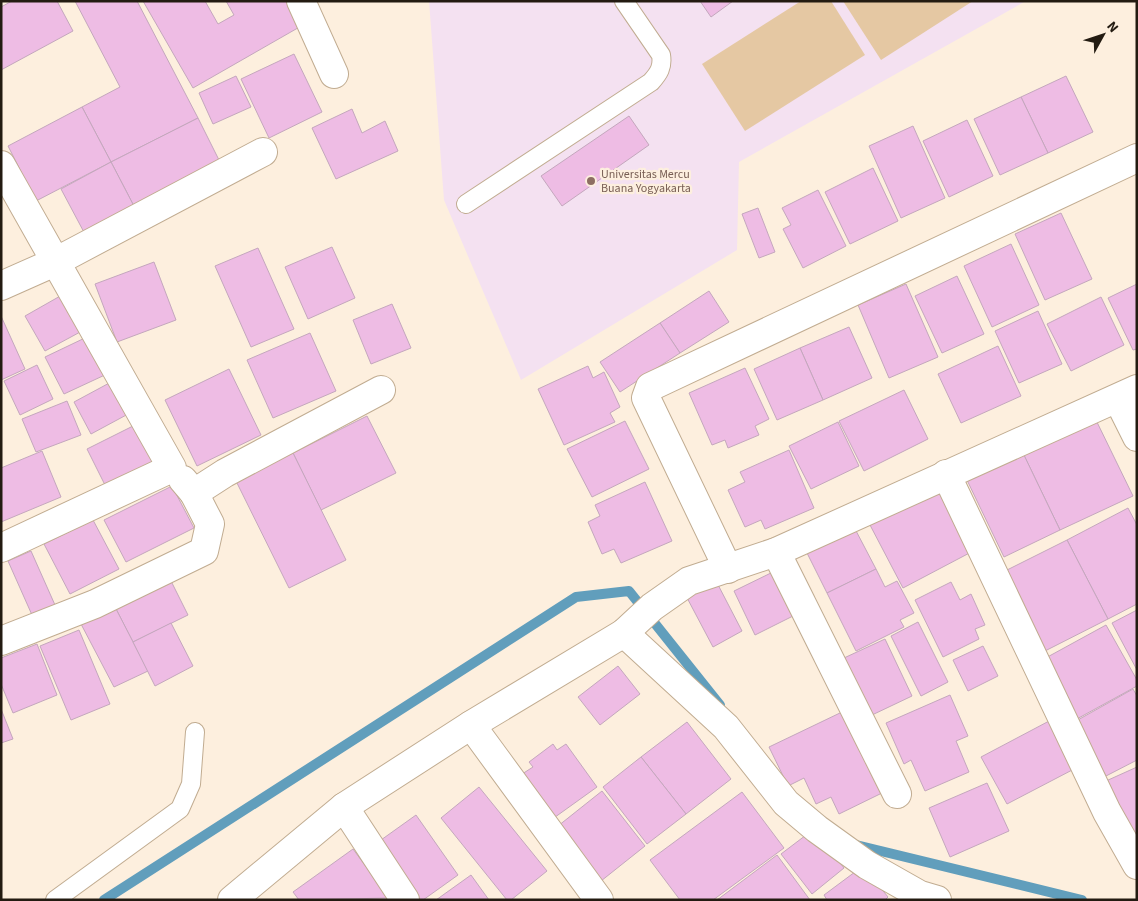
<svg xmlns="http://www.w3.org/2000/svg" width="1138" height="901" viewBox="0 0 1138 901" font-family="'Source Sans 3',sans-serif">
  <rect width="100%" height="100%" fill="#fdefde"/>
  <path fill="#f4e1f1" d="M 429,1 L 1026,1 L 739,162 L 737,250 L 521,380 L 444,200 Z"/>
  <g fill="#e5c8a3">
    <path d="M 801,1 L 831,1 L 865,55 L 745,131 L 702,64 Z"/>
    <path d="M 843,1 L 973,1 L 881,60 Z"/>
  </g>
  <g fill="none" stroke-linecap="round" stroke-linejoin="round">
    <g stroke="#619ebc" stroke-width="10">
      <path d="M 852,844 L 1082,900"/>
      <path d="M 104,900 L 576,597 L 629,591 L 720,705"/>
    </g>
  </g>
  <g fill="#eebce4" stroke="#c4a7bd">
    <path d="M 12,1 L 57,1 L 73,31 L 1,70 L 1,7 Z"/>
    <path d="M 75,1 L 137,1 L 198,118 L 111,162 L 82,107 L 120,87 Z"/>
    <path d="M 143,1 L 205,1 L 218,24 L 234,15 L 226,1 L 290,1 L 303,25 L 193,88 Z"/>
    <path d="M 700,1 L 733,1 L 711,17 Z"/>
    <path d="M 294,54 L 322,112 L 269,138 L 241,79 Z"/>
    <path d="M 236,76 L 251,107 L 213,124 L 199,93 Z"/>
    <path d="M 1066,76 L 1093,132 L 1048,153 L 1021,97 Z"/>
    <path d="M 1021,97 L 1048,153 L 1000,175 L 974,119 Z"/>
    <path d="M 82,107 L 111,162 L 36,201 L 8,146 Z"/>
    <path d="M 352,109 L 362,133 L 385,121 L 398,151 L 336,179 L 312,128 Z"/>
    <path d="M 629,116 L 649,145 L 562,206 L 541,176 Z"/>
    <path d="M 198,118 L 222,166 L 136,210 L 111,162 Z"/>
    <path d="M 967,120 L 993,176 L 949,197 L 923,141 Z"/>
    <path d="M 913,126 L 945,198 L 901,218 L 869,146 Z"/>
    <path d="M 111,162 L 136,210 L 86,236 L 61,189 Z"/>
    <path d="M 873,168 L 898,221 L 850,244 L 825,192 Z"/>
    <path d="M 818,190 L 846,246 L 803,268 L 783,229 L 791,225 L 782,208 Z"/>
    <path d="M 758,208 L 775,252 L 759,258 L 742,214 Z"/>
    <path d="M 1061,213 L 1092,279 L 1045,300 L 1015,234 Z"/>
    <path d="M 1011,244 L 1039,305 L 992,327 L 964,266 Z"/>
    <path d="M 332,247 L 355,298 L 308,319 L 285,267 Z"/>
    <path d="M 258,248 L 294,329 L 251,347 L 215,266 Z"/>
    <path d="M 154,262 L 176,320 L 117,342 L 95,284 Z"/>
    <path d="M 957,276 L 984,334 L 942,353 L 915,296 Z"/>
    <path d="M 906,284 L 938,357 L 889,378 L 858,305 Z"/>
    <path d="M 1137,284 L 1137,349 L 1133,350 L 1108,298 Z"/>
    <path d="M 709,291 L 729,322 L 680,353 L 660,323 Z"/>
    <path d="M 62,295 L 82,331 L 45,351 L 25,316 Z"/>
    <path d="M 1101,297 L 1124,345 L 1071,371 L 1047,324 Z"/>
    <path d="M 392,304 L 411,348 L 371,364 L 353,320 Z"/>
    <path d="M 1038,311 L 1062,364 L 1019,383 L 995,331 Z"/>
    <path d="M 1,316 L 25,369 L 1,380 Z"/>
    <path d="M 660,323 L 680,353 L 620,392 L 600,362 Z"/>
    <path d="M 849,327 L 872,378 L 823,400 L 800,348 Z"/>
    <path d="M 310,333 L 336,391 L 273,418 L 247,360 Z"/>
    <path d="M 89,336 L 107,374 L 64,394 L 45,357 Z"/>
    <path d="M 998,346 L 1021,396 L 961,423 L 938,374 Z"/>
    <path d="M 800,348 L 823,400 L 777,420 L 754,369 Z"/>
    <path d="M 37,365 L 53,399 L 20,415 L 4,381 Z"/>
    <path d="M 588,366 L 593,378 L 604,372 L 620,407 L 610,413 L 615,422 L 564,445 L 538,389 Z"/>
    <path d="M 745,368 L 769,419 L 755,426 L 759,435 L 728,448 L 725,440 L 712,445 L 689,393 Z"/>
    <path d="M 229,369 L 261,435 L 197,466 L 165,400 Z"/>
    <path d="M 113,381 L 130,413 L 91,434 L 74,402 Z"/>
    <path d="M 904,390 L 928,439 L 864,471 L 839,421 Z"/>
    <path d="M 67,401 L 81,435 L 36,452 L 22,419 Z"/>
    <path d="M 367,416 L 396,473 L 321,510 L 293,453 Z"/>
    <path d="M 1094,416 L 1133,496 L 1060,530 L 1022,451 Z"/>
    <path d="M 625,421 L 649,469 L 592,497 L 567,449 Z"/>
    <path d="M 141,422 L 163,465 L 109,493 L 87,449 Z"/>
    <path d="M 838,422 L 859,466 L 811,489 L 789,446 Z"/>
    <path d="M 789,450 L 814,508 L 765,529 L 761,520 L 745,527 L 728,490 L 745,482 L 740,472 Z"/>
    <path d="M 42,451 L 61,497 L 1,522 L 1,468 Z"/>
    <path d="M 1022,451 L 1060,530 L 1004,557 L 966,478 Z"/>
    <path d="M 293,453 L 346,560 L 289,588 L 236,481 Z"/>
    <path d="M 645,482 L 672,541 L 621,563 L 614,549 L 602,554 L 588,522 L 600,516 L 595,505 Z"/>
    <path d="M 172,486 L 194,528 L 126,562 L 104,520 Z"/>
    <path d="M 943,486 L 977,549 L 903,588 L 870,525 Z"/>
    <path d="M 1128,508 L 1137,525 L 1137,604 L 1108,619 L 1067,540 Z"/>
    <path d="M 93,520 L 119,569 L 70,594 L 44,544 Z"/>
    <path d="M 854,527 L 876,569 L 827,593 L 806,551 Z"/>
    <path d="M 1067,540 L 1108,619 L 1041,653 L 1001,573 Z"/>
    <path d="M 31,551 L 55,605 L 32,615 L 8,561 Z"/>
    <path d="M 876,569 L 885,587 L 897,581 L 914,613 L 900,620 L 904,627 L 856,651 L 827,593 Z"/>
    <path d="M 775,571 L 797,614 L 755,635 L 734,591 Z"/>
    <path d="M 170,579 L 188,615 L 133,642 L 115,607 Z"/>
    <path d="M 715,579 L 742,631 L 713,647 L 685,594 Z"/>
    <path d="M 951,582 L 960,600 L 971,594 L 985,625 L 975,629 L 979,639 L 943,657 L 915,600 Z"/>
    <path d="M 115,607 L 148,671 L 114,687 L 81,624 Z"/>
    <path d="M 1137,610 L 1137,670 L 1112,623 Z"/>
    <path d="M 918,622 L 948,682 L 921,696 L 891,636 Z"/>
    <path d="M 171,623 L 193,666 L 155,686 L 133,642 Z"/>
    <path d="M 1106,625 L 1137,680 L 1137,686 L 1075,720 L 1042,660 Z"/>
    <path d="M 79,630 L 110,704 L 71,720 L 40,646 Z"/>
    <path d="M 885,639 L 912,696 L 872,715 L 844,658 Z"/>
    <path d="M 37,644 L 57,695 L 13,713 L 1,684 L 1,658 Z"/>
    <path d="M 983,646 L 998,676 L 968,691 L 953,660 Z"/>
    <path d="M 618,666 L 640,694 L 600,725 L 578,697 Z"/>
    <path d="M 1133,689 L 1137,696 L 1137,760 L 1106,776 L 1076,721 Z"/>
    <path d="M 950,695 L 968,736 L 956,741 L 969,772 L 925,791 L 911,760 L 904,764 L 886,723 Z"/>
    <path d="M 1,709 L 13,739 L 1,743 Z"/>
    <path d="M 842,712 L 882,793 L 839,814 L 831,797 L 816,804 L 804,778 L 788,786 L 769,747 Z"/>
    <path d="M 1051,720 L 1076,768 L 1007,804 L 981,757 Z"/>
    <path d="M 687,722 L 731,779 L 686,814 L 641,757 Z"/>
    <path d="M 553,744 L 557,750 L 566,744 L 597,787 L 551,820 L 519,776 L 533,767 L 529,762 Z"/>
    <path d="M 641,757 L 686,814 L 647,844 L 603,787 Z"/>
    <path d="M 1137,767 L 1137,840 L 1106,781 Z"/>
    <path d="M 987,783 L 1009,831 L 950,857 L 929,808 Z"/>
    <path d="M 479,787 L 547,871 L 511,900 L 507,900 L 441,818 Z"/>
    <path d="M 602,791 L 645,846 L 601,881 L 558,826 Z"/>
    <path d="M 742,792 L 784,848 L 713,900 L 680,900 L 650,860 Z"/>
    <path d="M 416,815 L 458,875 L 423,900 L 413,900 L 374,845 Z"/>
    <path d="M 814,829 L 844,868 L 812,894 L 781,854 Z"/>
    <path d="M 353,849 L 389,898 L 299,900 L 293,892 Z"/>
    <path d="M 777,855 L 810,900 L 717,900 Z"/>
    <path d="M 863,866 L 888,897 L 885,900 L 827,900 L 824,895 Z"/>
    <path d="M 471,875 L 489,900 L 436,900 Z"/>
  </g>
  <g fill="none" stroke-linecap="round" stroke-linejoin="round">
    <g stroke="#c1ac91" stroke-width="20">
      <g id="service">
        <path d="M 466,204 L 651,82 C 659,73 663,67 661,55 L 624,1"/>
        <path d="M 55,900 L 180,809 L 191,784 L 195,732"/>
      </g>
    </g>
    <g stroke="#c1ac91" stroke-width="30">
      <g id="minor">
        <path d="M 301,1 L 334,74"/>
        <path d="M 1,165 L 172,468 L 1,548"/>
        <path d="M 1,286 L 55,262 L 263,152"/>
        <path d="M 1118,399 L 1137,437"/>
        <path d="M 946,474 L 1107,812 L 1137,865"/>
        <path d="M 183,480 L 194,493 L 225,473 L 381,390"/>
        <path d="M 776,552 L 897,794"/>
        <path d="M 728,569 L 646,398 L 650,387 L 1137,158"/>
        <path d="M 624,633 L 726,727 L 786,803 L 817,829 L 867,865 L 920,895 L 937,900"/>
        <path d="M 1,641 L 95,604 L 204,551 L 210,524 L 194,493"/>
        <path d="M 471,725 L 599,900"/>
        <path d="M 344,807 L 405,900"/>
        <path d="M 232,900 L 344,807 L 471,725 L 624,633 L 652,607 L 689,581 L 776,552 L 1137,389"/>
      </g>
    </g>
    <use href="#service" stroke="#fff" stroke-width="18"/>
    <use href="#minor" stroke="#fff" stroke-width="28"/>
  </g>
  <circle fill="#8d6e63" stroke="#fdefde" stroke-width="2" cx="591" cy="181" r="5"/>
  <g text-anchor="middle" stroke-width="4.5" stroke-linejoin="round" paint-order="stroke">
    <g font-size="12" fill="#785e54" stroke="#fdefde" text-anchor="start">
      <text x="601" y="178">Universitas Mercu<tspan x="601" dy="14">Buana Yogyakarta</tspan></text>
    </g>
  </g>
  <rect width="1138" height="901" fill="none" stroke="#231b11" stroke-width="5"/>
  <g transform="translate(1103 35) rotate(50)" stroke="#fdefde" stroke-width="4" paint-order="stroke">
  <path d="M0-4L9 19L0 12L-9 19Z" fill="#231b11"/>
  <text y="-8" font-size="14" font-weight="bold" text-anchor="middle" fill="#231b11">N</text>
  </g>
</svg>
